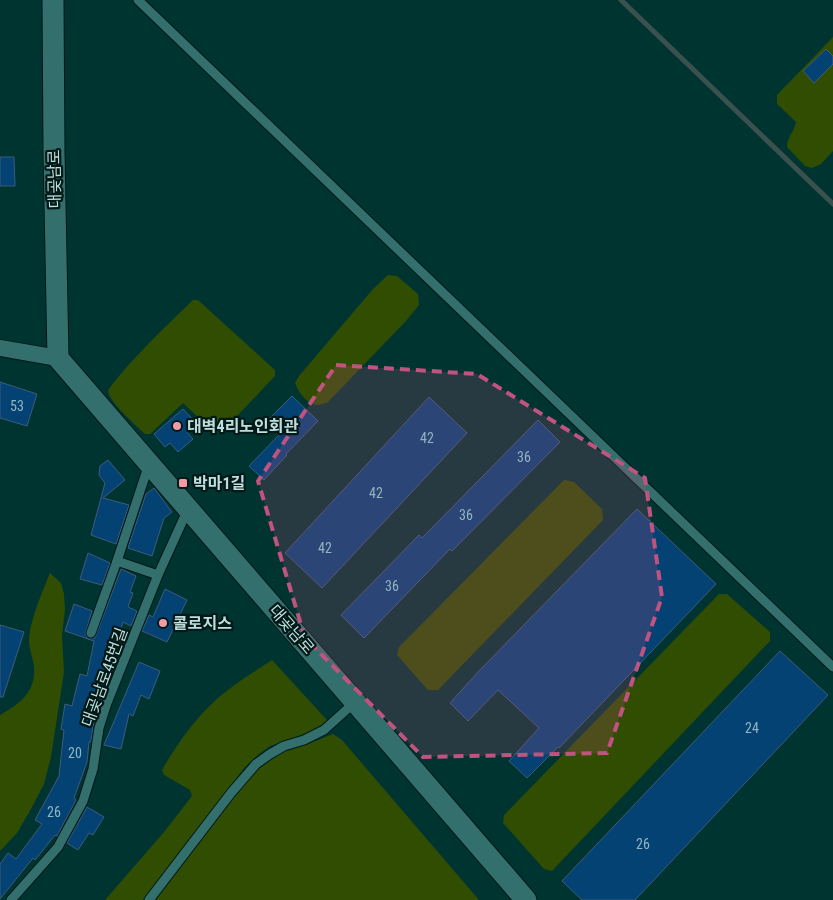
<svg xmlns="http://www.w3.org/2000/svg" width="833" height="900" viewBox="0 0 833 900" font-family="'Roboto Condensed','Noto Sans KR',sans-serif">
  <rect width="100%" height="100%" fill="#003431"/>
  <g fill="#304d02">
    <path d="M 833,37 L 833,151 L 821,164 L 812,168 L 805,166 L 787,147 C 787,137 794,132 796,122 L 777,104 L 777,95 Z"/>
    <path d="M 388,275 L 397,276 L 418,294 L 419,305 L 406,321 L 327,403 C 324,403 321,405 318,405 C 308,405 298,392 295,383 L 299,376 L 373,289 Z"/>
    <path d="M 193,300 L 198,300 L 275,370 L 275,376 L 222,432 L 215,433 L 183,403 L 150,434 L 145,434 C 136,425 109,403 108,390 C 133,357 163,329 193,300 Z"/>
    <path d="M 564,480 L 574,482 L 602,509 L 603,520 L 438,690 L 428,690 L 397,655 L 399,647 Z"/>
    <path d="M 50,573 L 61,583 L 64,594 L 65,610 L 62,635 L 64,672 L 51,757 L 44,784 L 31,809 L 17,833 L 0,851 L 0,715 C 19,704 36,693 34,667 C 33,658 29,649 29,640 C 30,620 42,593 50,573 Z"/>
    <path d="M 719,594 L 727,594 L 770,632 L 770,641 L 552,871 L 544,869 L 503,823 L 504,815 Z"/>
    <path d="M 272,660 L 327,720 L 326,723 L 311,732 L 270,746 L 259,754 L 245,767 L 143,900 L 105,900 L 164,832 L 192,796 L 190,790 L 164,775 L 162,770 C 177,744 195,718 218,698 C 235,683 254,672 272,660 Z"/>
    <path d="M 333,734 L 342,740 L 479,900 L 155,900 L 244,784 L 256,771 L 279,754 L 291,748 L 313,742 Z"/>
  </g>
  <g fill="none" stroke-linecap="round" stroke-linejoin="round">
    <path stroke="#3b514f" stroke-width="5" d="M 621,0 L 833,204"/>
  </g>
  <g fill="#044274" stroke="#3d5b7b">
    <path d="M 826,49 L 833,56 L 833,64 L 814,83 L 803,71 Z"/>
    <path d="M 0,157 L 14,157 L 15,186 L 0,186 Z"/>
    <path d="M 0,382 L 37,394 L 27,426 L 0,418 Z"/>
    <path d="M 292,396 L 318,421 L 286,454 L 287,455 L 264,480 L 249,466 L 281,433 L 268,420 Z"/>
    <path d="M 429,397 L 467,433 L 322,588 L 285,553 Z"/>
    <path d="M 183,409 L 195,422 L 186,431 L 193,439 L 178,452 L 170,443 L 165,447 L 154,434 Z"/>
    <path d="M 538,420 L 560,442 L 452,551 L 450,549 L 364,638 L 341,615 L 419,535 L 422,538 Z"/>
    <path d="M 108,460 L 125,480 L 103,498 L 129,505 L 116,544 L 91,535 L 105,483 L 99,475 L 100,466 Z"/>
    <path d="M 154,488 L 172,512 L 164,518 L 152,556 L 128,548 L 146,494 Z"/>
    <path d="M 637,509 L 716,584 L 559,748 L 558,747 L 527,778 L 509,761 L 539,728 L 498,690 L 468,721 L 450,703 L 479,671 Z"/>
    <path d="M 88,553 L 110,563 L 102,585 L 80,579 Z"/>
    <path d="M 121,569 L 136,576 L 130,592 L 133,593 L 128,607 L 137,611 L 131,626 L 123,622 L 117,640 L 106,687 L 93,726 L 91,742 L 89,742 L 87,762 L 74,798 L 76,800 L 57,836 L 55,835 L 35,860 L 33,858 L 0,899 L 0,864 L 8,853 L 16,859 L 42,824 L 35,820 L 59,776 L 64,730 L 61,729 L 65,704 L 72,706 L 80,674 L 87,676 L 94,641 L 65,631 L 74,604 L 92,611 L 85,634 L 88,639 L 95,638 Z"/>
    <path d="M 165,589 L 187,600 L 167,642 L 142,631 L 149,615 L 153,617 Z"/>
    <path d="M 0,625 L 24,632 L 3,697 L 0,697 Z"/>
    <path d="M 780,651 L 828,695 L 635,900 L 582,900 L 562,881 Z"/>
    <path d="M 139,662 L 160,671 L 149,699 L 141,695 L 133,716 L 129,714 L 121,749 L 104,745 Z"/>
    <path d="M 87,807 L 104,817 L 93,835 L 89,833 L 78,850 L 67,843 Z"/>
  </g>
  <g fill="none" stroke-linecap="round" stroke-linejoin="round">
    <g stroke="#001918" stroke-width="11">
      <g id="service">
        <path d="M 138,0 L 833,667"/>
        <path d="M 117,561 L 158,575"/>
        <path d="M 91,633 L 117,561 L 149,464"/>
        <path d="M 11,900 L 58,847 L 83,801 L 93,769 L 99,728 L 107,703 L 158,575 L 188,509"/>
        <path d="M 149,900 L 231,793 L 256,764 L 270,754 L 284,746 L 304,740 L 324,730 L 355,702"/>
      </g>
    </g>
    <g stroke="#001918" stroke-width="18">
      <path id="minor" d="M 0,348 L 58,358"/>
    </g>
    <g stroke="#001918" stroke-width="23">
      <path id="tertiary" d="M 53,0 L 54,152 L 58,358 L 526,900"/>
    </g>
    <use href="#service" stroke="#336f6c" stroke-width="9"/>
    <use href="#minor" stroke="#336f6c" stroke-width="16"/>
    <use href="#tertiary" stroke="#336f6c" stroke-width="21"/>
  </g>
  <path fill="#c15381" fill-opacity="0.2" stroke="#c15381" stroke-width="4" stroke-dasharray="10 6" stroke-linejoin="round" d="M 336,365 L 477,374 L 645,478 L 662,597 L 607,753 L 423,757 L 305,638 L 258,481 Z"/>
  <g fill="#f39aa7" stroke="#011917" stroke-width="2">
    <circle cx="177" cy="426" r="5"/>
    <rect x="178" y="478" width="10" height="10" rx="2.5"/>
    <circle cx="163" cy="623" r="5"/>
  </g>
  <g text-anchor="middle" stroke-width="4.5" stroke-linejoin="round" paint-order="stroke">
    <g font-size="14" fill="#90b6c0">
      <text x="17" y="411">53</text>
      <text x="427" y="443">42</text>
      <text x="524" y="462">36</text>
      <text x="376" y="498">42</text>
      <text x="466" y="520">36</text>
      <text x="325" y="553">42</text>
      <text x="392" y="591">36</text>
      <text x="752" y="733">24</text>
      <text x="75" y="758">20</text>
      <text x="54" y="817">26</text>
      <text x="643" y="849">26</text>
    </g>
    <g font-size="16" fill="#bfddda" stroke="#011917">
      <text transform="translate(54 179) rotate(-91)" y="6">대곶남로</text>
      <text transform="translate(292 629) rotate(49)" y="6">대곶남로</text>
      <text transform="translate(104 677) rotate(-70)" y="6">대곶남로45번길</text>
    </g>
    <g font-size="16" font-weight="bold" fill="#bfddda" stroke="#011917" text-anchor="start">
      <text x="187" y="432">대벽4리노인회관</text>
      <text x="193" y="489">박마1길</text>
      <text x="173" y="629">콜로지스</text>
    </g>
  </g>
</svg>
